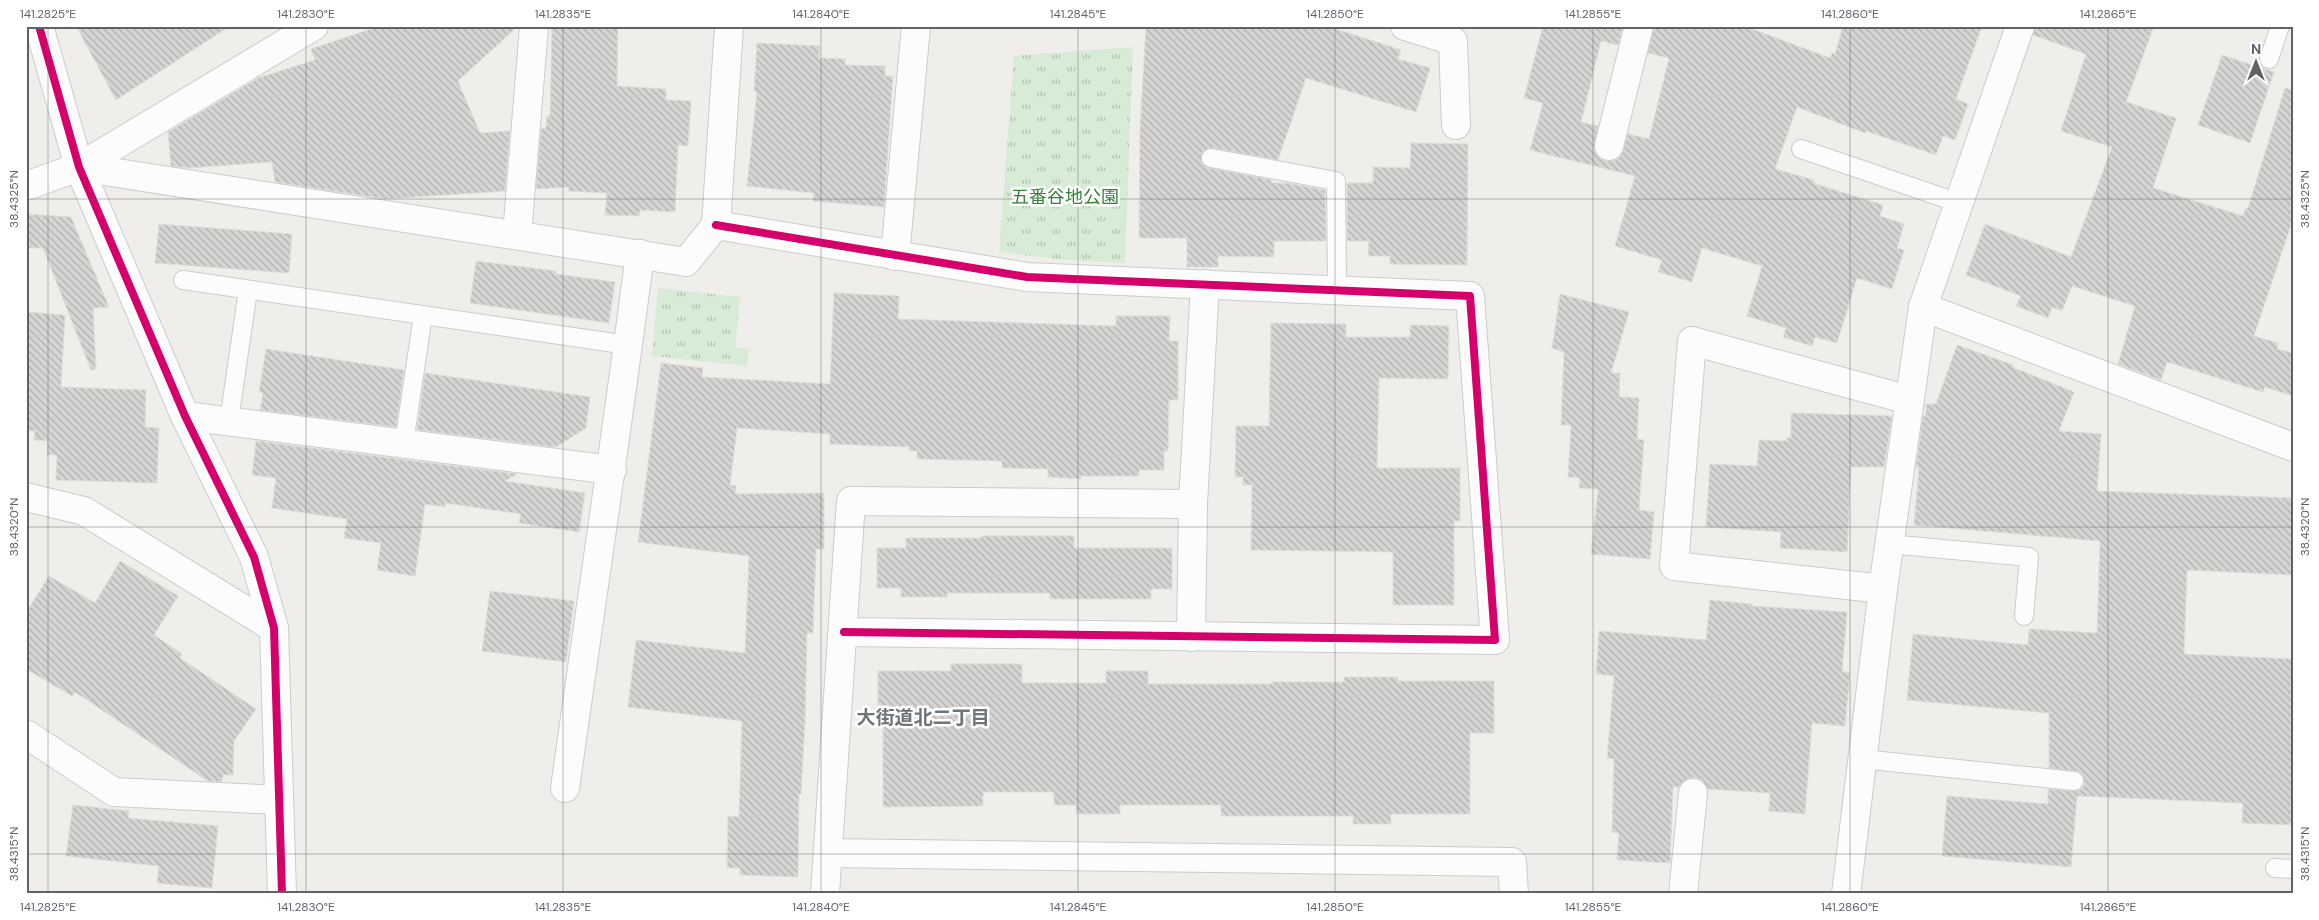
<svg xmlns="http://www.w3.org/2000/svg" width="2319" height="920" viewBox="0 0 2319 920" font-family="'DM Sans','Noto Sans JP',sans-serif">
  <defs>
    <pattern id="park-tufts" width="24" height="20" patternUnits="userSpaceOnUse" patternTransform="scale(1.25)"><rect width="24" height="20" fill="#d8ebd6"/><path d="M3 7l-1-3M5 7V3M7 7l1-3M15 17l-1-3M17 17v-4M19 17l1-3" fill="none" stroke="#b2c2b1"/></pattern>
    <pattern id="building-back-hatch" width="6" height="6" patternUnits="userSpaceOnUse" patternTransform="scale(1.25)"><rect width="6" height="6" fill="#d6d5d3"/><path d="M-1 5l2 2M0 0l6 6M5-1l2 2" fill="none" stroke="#b1b0af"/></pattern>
  </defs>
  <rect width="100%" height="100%" fill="#efeeea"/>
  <g fill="url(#park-tufts)">
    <path d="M 1133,47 L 1125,263 L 1067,260 L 999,252 L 1014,56 Z"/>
    <path d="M 658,288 L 740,297 L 735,347 L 749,349 L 747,366 L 652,356 Z"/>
  </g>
  <g fill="url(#building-back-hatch)" stroke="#deddd9">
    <path d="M 76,26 L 230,26 L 116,100 Z"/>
    <path d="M 380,26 L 518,26 L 458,81 L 480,133 L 510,131 L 505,191 L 385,199 L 275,182 L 272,162 L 189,168 L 171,166 L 168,132 L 258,78 L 315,60 L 311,49 Z"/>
    <path d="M 552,26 L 618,26 L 617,86 L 666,89 L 666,100 L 691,101 L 688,146 L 678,145 L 675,212 L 640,210 L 639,216 L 605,215 L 607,193 L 568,191 L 569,187 L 536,189 L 541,129 L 546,128 L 547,116 L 550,116 Z"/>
    <path d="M 1146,26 L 1327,26 L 1401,50 L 1398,59 L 1430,68 L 1416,112 L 1306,78 L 1278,160 L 1213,148 L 1203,151 L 1201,161 L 1209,168 L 1272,180 L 1271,183 L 1287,183 L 1325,190 L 1326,241 L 1274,241 L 1274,257 L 1218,256 L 1218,267 L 1187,267 L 1187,238 L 1139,238 L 1140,130 Z"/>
    <path d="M 1543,26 L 1623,26 L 1618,45 L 1601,41 L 1581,122 L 1598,126 L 1594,150 L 1598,157 L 1606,161 L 1614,161 L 1621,156 L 1628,134 L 1649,139 L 1669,58 L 1648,53 L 1654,26 L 1744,26 L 1830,58 L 1832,53 L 1835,54 L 1843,26 L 1982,26 L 1956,99 L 1968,104 L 1955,140 L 1943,136 L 1936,155 L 1866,131 L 1865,133 L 1797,107 L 1775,169 L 1814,180 L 1813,183 L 1883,205 L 1880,216 L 1904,224 L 1897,248 L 1904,250 L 1892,289 L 1857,278 L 1837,343 L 1815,337 L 1812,346 L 1783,337 L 1786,328 L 1747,316 L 1762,266 L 1702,248 L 1692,282 L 1658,272 L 1662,260 L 1615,246 L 1635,176 L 1530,150 L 1543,103 L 1524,98 Z"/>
    <path d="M 2035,26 L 2154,26 L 2126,102 L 2176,118 L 2153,188 L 2243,216 L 2246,208 L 2248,208 L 2285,88 L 2293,90 L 2293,219 L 2254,336 L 2278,343 L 2277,349 L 2293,353 L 2293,396 L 2265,387 L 2263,392 L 2167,362 L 2161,380 L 2118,364 L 2135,306 L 2072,286 L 2062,311 L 2052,307 L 2048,318 L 2016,306 L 2021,296 L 1966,275 L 1985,224 L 2071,257 L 2112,147 L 2061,131 L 2086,54 L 2033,35 Z"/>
    <path d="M 757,43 L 820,46 L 819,58 L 845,59 L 845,65 L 885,66 L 885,76 L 893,76 L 884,207 L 813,201 L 814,193 L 747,186 L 757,92 L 754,91 Z"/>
    <path d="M 2222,55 L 2274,72 L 2250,143 L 2198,125 Z"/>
    <path d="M 1411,143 L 1468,144 L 1467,265 L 1390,264 L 1390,256 L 1368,256 L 1369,241 L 1347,241 L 1347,183 L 1373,183 L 1373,167 L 1410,168 Z"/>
    <path d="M 26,214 L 71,217 L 109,307 L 93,308 L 96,369 L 91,370 L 43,248 L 26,248 Z"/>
    <path d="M 159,224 L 292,234 L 289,273 L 155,263 Z"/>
    <path d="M 476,261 L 556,271 L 556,274 L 615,282 L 609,323 L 470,303 Z"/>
    <path d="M 834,293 L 899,296 L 898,319 L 1116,326 L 1116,316 L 1170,316 L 1169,341 L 1178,341 L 1178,400 L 1169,400 L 1168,451 L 1164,451 L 1164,470 L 1139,470 L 1139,476 L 1081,476 L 1081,479 L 1048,477 L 1048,469 L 1002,468 L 1002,461 L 917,459 L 917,451 L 909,451 L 909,447 L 830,444 L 830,434 L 737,428 L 730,485 L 736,486 L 735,494 L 824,493 L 824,549 L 816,549 L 813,633 L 807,633 L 805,722 L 801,794 L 799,794 L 798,877 L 740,875 L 740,868 L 727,868 L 728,816 L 739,817 L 742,721 L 628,707 L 636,640 L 745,653 L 749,556 L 638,542 L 661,363 L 703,368 L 702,377 L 830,384 Z"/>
    <path d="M 1560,294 L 1629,312 L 1611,373 L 1620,373 L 1619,397 L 1639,398 L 1637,439 L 1644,440 L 1639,510 L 1654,512 L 1650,559 L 1591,554 L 1598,489 L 1579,488 L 1580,478 L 1568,477 L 1571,425 L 1561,425 L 1564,352 L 1552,348 Z"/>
    <path d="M 26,312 L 65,315 L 61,387 L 146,390 L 145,427 L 159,428 L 157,483 L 56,480 L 57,455 L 47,455 L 47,441 L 34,440 L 35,431 L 26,431 Z"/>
    <path d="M 1271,323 L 1346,324 L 1346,337 L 1410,337 L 1410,325 L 1449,326 L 1448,379 L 1379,378 L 1377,468 L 1460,468 L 1460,521 L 1454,521 L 1454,605 L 1393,605 L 1393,552 L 1251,550 L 1252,485 L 1243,485 L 1243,477 L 1235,477 L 1236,426 L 1269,426 Z"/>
    <path d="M 1957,345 L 2013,365 L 2012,367 L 2074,392 L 2059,431 L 2101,434 L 2097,491 L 2293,498 L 2293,575 L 2187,570 L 2184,654 L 2293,659 L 2293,825 L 2242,823 L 2243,803 L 2077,796 L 2071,867 L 1942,856 L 1947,796 L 2048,804 L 2048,789 L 2078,791 L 2083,787 L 2085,782 L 2080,772 L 2049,768 L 2049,713 L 1907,700 L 1913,634 L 2028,645 L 2029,629 L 2097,633 L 2100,541 L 1914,525 L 1919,468 L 1916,468 L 1923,416 L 1926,416 L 1926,404 L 1936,404 Z"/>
    <path d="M 266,349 L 404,370 L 396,427 L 260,410 L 263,393 L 259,392 Z"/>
    <path d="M 425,373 L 590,397 L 586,428 L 556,447 L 417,430 Z"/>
    <path d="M 1791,413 L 1892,416 L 1884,467 L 1851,467 L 1847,552 L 1780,548 L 1781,532 L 1706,527 L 1710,464 L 1757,466 L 1759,440 L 1787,441 L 1787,438 L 1791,438 Z"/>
    <path d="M 256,441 L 517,474 L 505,481 L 585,493 L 579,532 L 519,523 L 521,514 L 445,503 L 445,507 L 425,504 L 415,576 L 377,570 L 381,543 L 344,538 L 347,519 L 272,508 L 276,478 L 252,475 Z"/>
    <path d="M 981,536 L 1074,536 L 1074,548 L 1172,548 L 1172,589 L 1151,589 L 1151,599 L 1050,599 L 1050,593 L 947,593 L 947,597 L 901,597 L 901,588 L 877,588 L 877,548 L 906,548 L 906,538 L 981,538 Z"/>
    <path d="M 120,561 L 178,596 L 154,635 L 182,654 L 180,658 L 256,709 L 234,741 L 233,775 L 223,775 L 222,782 L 208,781 L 75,692 L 72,696 L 26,669 L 26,613 L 49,576 L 95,603 Z"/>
    <path d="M 490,591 L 574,601 L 566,662 L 482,651 Z"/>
    <path d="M 1710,600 L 1752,604 L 1752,606 L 1847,612 L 1842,672 L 1850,672 L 1845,726 L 1812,723 L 1805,814 L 1769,811 L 1770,793 L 1708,789 L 1702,780 L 1694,777 L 1687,779 L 1679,787 L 1673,787 L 1670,863 L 1617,860 L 1619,833 L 1612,832 L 1614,759 L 1607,758 L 1614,676 L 1596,674 L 1599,631 L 1706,640 Z"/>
    <path d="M 951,664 L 1022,664 L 1022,683 L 1106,683 L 1106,671 L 1148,671 L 1148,684 L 1271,684 L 1271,682 L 1344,682 L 1344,677 L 1398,677 L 1398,681 L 1494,681 L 1494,733 L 1470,733 L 1470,814 L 1391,814 L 1391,824 L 1353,824 L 1353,816 L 1221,816 L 1221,805 L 1120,805 L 1120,814 L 1076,814 L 1076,805 L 1054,805 L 1054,792 L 983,792 L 983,806 L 883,807 L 883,709 L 878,709 L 878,671 L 951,671 Z"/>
    <path d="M 73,805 L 129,811 L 128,818 L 218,826 L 212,888 L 157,883 L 159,866 L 66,856 Z"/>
  </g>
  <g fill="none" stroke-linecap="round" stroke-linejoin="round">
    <g stroke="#cbcccc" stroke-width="20">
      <g id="lane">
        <path d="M 2269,59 L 2280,26"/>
        <path d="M 1801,149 L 1959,203"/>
        <path d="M 1211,158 L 1336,181 L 1337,290"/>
        <path d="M 183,280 L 628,345"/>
        <path d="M 229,421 L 248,290"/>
        <path d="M 404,443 L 423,315"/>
        <path d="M 1889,544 L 2029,557 L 2024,616"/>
        <path d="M 1862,759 L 2074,781"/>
        <path d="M 2275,868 L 2293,869"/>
      </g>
    </g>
    <g stroke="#cbcccc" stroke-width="30">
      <g id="street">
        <path d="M 39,26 L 79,167 L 185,416 L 254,557 L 274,628 L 282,894"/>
        <path d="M 1405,26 L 1453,41 L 1456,125"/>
        <path d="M 1609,146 L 1639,26"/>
        <path d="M 79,167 L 686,262 L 716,225 L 729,26"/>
        <path d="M 26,186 L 79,167 L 314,26"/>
        <path d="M 716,225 L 1027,277 L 1470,296 L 1495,640 L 844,632"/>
        <path d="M 517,235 L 534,26"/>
        <path d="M 895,256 L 916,26"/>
        <path d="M 1923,307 L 2293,447"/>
        <path d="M 185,416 L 612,470"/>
        <path d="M 26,497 L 84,511 L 274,628"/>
        <path d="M 1883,589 L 1674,566 L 1692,341 L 1909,400"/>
        <path d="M 1191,637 L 1193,504 L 1205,284"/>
        <path d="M 26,734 L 114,792 L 279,800"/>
        <path d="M 565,788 C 590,610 617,432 640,254"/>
        <path d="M 828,853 L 1512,862 L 1514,894"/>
        <path d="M 825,894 L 851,501 L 1193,504"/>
        <path d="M 1683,894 L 1693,793"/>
        <path d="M 1846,894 L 1883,589 L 1923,307 L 2020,26"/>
      </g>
    </g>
    <use href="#lane" stroke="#fdfcfc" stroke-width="18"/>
    <use href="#street" stroke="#fdfcfc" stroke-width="28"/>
    <g stroke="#fff" stroke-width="11">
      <g id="cycleway">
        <path d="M 39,26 L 79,167 L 185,416 L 254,557 L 274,628 L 282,894"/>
        <path d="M 716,225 L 1027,277 L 1470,296 L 1495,640 L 844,632"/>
      </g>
    </g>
    <use href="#cycleway" stroke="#d6006c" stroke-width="8"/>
  </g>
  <path fill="none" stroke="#5f6368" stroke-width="1" stroke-opacity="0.45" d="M 48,26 L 48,894M 306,26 L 306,894M 563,26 L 563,894M 821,26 L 821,894M 1078,26 L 1078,894M 1335,26 L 1335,894M 1593,26 L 1593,894M 1850,26 L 1850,894M 2108,26 L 2108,894M 26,199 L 2293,199M 26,527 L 2293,527M 26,854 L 2293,854"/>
  <g text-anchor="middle" stroke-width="5" stroke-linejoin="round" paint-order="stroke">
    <g font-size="18" fill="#348238" stroke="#fff">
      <text x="1065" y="203">五番谷地公園</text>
    </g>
    <g font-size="19" font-weight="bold" fill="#70757a" stroke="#fff">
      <text x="923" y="724">大街道北二丁目</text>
    </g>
  </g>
  <rect width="2319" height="920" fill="none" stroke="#ffffff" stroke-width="55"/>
  <g transform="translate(2256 62)" stroke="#ffffff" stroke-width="4" paint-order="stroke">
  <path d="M0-4L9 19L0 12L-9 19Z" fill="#5f6368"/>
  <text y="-8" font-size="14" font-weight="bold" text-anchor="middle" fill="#5f6368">N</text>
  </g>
  <rect x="28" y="28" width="2264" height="864" fill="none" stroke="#5f6368" stroke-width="2"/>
  <g font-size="12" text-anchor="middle" fill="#5f6368">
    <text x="48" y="18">141.2825°E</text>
    <text x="306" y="18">141.2830°E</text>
    <text x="563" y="18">141.2835°E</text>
    <text x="821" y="18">141.2840°E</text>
    <text x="1078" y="18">141.2845°E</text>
    <text x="1335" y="18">141.2850°E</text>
    <text x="1593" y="18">141.2855°E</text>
    <text x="1850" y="18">141.2860°E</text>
    <text x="2108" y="18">141.2865°E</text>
    <text transform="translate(14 199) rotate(-90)" y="4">38.4325°N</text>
    <text transform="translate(2305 199) rotate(-90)" y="4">38.4325°N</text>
    <text transform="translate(14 527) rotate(-90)" y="4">38.4320°N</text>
    <text transform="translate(2305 527) rotate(-90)" y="4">38.4320°N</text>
    <text transform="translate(14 854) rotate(-90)" y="4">38.4315°N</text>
    <text transform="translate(2305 854) rotate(-90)" y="4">38.4315°N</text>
    <text x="48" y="911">141.2825°E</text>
    <text x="306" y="911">141.2830°E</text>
    <text x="563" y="911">141.2835°E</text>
    <text x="821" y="911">141.2840°E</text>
    <text x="1078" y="911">141.2845°E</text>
    <text x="1335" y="911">141.2850°E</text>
    <text x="1593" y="911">141.2855°E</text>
    <text x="1850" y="911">141.2860°E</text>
    <text x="2108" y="911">141.2865°E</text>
  </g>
</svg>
